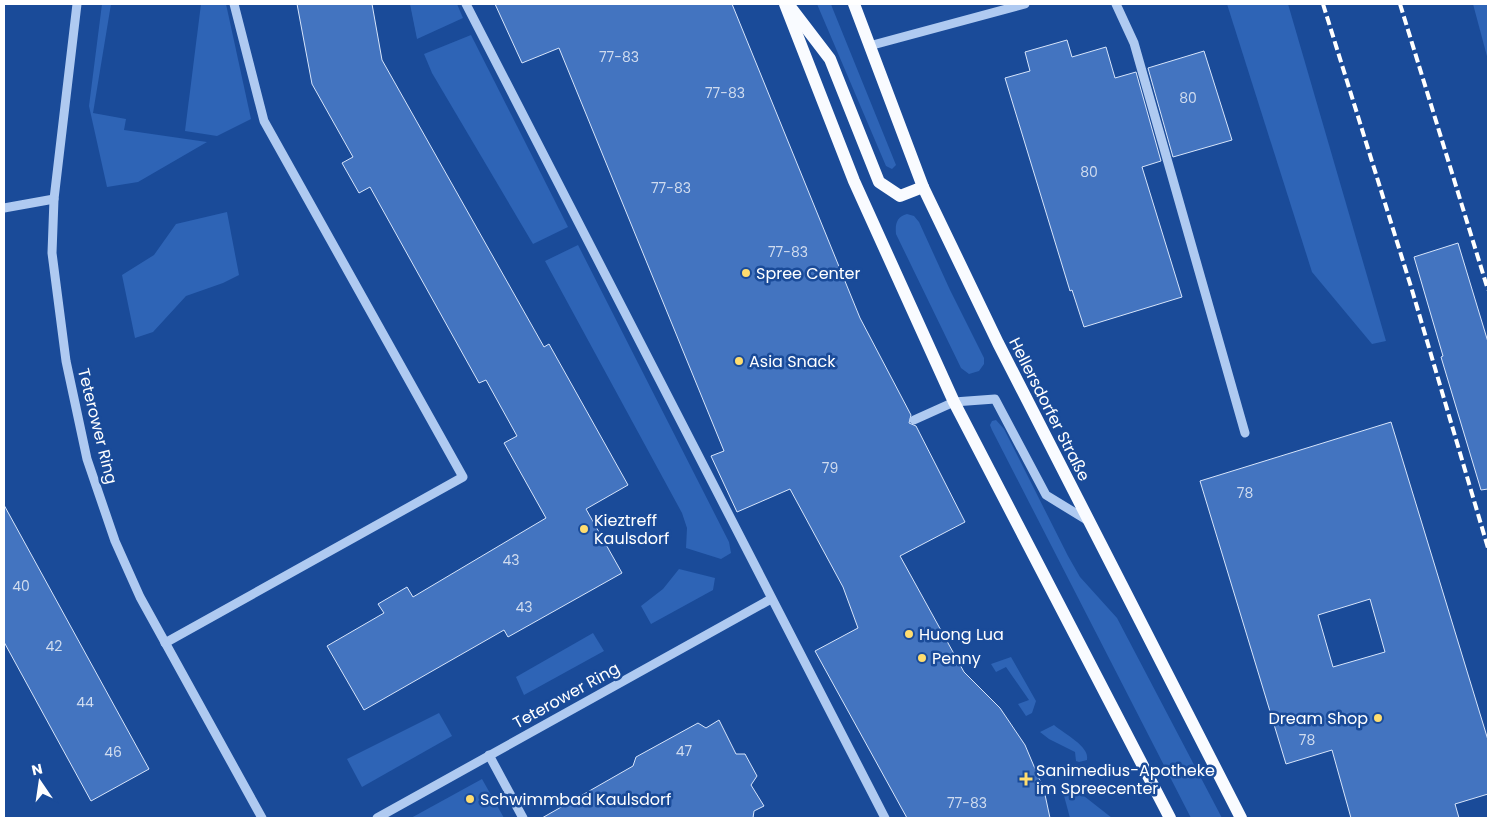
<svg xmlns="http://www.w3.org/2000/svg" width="1492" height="822" viewBox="0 0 1492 822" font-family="Poppins,sans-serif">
  <rect width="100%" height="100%" fill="#1a4b99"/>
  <g fill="#2e64b6">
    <path d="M 102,4 L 111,4 L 93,113 L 126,119 L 124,130 L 207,142 L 138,182 L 107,187 L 89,106 Z"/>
    <path d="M 201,4 L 226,4 L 251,119 L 217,136 L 185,131 Z"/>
    <path d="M 410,4 L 457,4 L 463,18 L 417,39 Z"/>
    <path d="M 817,4 L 831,4 L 832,7 L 896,165 L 892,169 L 886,166 Z"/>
    <path d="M 1227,4 L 1288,4 L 1386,341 L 1372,344 L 1312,272 Z"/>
    <path d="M 1473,4 L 1487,4 L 1488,60 Z"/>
    <path d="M 471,35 L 568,227 L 533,244 L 432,73 L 424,54 Z"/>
    <path d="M 227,212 L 239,275 L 223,283 L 186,296 L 153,332 L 135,338 L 122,275 L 154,255 L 176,224 Z"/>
    <path d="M 907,214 L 914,216 L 919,222 L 950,290 L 984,358 L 984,364 L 979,371 L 969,374 L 961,368 L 896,234 C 895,223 897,217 907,214 Z"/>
    <path d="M 578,245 L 729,542 L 731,553 L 721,559 L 686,548 L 687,528 L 682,513 L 545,261 Z"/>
    <path d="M 996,420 L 1004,429 L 1068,556 L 1080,577 L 1117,618 L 1222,818 L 1191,818 L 992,430 L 990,425 L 992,421 Z"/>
    <path d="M 679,569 L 715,578 L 713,590 L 651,624 L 641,606 L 663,589 Z"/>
    <path d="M 593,633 L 604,651 L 524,695 L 516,677 Z"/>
    <path d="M 1011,657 L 1036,701 L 1032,713 L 1026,716 L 1018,704 L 1029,700 L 1006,667 L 996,672 L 991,664 Z"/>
    <path d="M 439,713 L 452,736 L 362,787 L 347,759 Z"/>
    <path d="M 1054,725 C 1064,734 1090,746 1087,760 L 1079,762 L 1076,761 L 1075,752 L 1049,739 L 1040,732 Z"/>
    <path d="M 482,779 L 504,818 L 411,818 Z"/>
    <path d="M 1075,789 L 1112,818 L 1070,818 L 1063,792 Z"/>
  </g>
  <g fill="#4374c0" stroke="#d7e5fb" fill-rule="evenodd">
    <path d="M 297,4 L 372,4 L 382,60 L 544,347 L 549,344 L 628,485 L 586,509 L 622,573 L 508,637 L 504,630 L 364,710 L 327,646 L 384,613 L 378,604 L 407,587 L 413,597 L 546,518 L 504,443 L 517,436 L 486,380 L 479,383 L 370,187 L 359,193 L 342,163 L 353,157 L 312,84 Z"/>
    <path d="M 495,4 L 732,4 L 860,318 L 911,415 L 909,423 L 916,426 L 965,522 L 900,556 L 964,672 L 1000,708 L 1025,745 L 1044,790 L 1050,818 L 907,818 L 815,651 L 858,628 L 843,587 L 790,489 L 737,512 L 711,456 L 724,451 L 559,48 L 522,63 Z"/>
    <path d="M 1067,40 L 1072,57 L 1106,47 L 1115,78 L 1136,72 L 1161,161 L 1142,167 L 1182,297 L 1084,327 L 1072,290 L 1070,291 L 1005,78 L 1030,71 L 1025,52 Z"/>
    <path d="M 1204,51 L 1232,140 L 1173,157 L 1148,68 Z"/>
    <path d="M 1458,243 L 1488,342 L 1488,489 L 1481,490 L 1441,357 L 1443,356 L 1414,257 Z"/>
    <path d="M 1391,422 L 1488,740 L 1488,794 L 1455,804 L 1459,818 L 1351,818 L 1332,750 L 1286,764 L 1200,481 ZM 1370,599 L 1385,652 L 1333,667 L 1318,615 Z"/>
    <path d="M 4,505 L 149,769 L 91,801 L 4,642 Z"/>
    <path d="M 719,720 L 736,754 L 745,754 L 757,776 L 751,785 L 764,806 L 754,811 L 753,818 L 542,818 L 633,766 L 636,757 L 698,723 L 706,728 Z"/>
  </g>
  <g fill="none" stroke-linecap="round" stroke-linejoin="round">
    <g stroke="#afcaf1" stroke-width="9">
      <path d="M 77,4 L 54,199 L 52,253 L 66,361 L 87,459 L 115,541 L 140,597 L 262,818"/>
      <path d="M 466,4 L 885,818"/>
      <path d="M 1116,4 L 1134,43 L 1245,433"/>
      <path d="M 869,46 L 1025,4"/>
      <path d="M 4,208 L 54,199"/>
      <path d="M 914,420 L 954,402 L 995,399 L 1046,495 L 1090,522"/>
      <path d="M 165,643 L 463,477 L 264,121 L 234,4"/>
      <path d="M 489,755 L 523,818"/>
      <path d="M 377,818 L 771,599"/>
    </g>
    <g stroke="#f9fbff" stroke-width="12">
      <path d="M 785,4 L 854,181 L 954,402 L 1170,818"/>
      <path d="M 854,4 L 923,187 L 998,343 L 1241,818"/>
      <path d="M 791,8 L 830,59 L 879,182 L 900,196 L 923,187"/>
    </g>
    <g stroke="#fff" stroke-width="4" stroke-dasharray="9 4" stroke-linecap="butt">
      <path d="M 1323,4 L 1412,290 L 1488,548"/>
      <path d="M 1400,4 L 1488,290"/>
    </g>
  </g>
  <g fill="#ffdd6f" stroke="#1a4b99" stroke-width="2">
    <circle cx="746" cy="273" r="5"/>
    <circle cx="739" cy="361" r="5"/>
    <circle cx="584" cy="529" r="5"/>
    <circle cx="909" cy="634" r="5"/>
    <circle cx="922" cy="658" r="5"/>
    <circle cx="1378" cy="718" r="5"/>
    <path d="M1023.5 771.5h5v5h5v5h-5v5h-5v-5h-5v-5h5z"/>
    <circle cx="470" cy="799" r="5"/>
  </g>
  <g text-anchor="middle" stroke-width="5" stroke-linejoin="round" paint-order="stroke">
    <g font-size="14" fill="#d0dcef">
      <text x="619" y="62">77-83</text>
      <text x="725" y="98">77-83</text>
      <text x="1188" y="103">80</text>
      <text x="1089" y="177">80</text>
      <text x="671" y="193">77-83</text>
      <text x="788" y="257">77-83</text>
      <text x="830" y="473">79</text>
      <text x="1245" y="498">78</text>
      <text x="511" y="565">43</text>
      <text x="21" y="591">40</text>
      <text x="524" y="612">43</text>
      <text x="54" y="651">42</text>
      <text x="85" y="707">44</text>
      <text x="1307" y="745">78</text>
      <text x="684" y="756">47</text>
      <text x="113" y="757">46</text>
      <text x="967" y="808">77-83</text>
    </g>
    <g font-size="16" fill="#fff" stroke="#1a4b99" text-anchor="start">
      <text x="756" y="279">Spree Center</text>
      <text x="749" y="367">Asia Snack</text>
      <text x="594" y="526">Kieztreff<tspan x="594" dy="18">Kaulsdorf</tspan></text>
      <text x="919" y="640">Huong Lua</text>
      <text x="932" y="664">Penny</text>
      <text x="1368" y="724" text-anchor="end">Dream Shop</text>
      <text x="1036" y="776">Sanimedius-Apotheke<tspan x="1036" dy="18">im Spreecenter</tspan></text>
      <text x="480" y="805">Schwimmbad Kaulsdorf</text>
    </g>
    <g font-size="16" fill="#fff" stroke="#1a4b99">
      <text transform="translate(1050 409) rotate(63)" y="6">Hellersdorfer Straße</text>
      <text transform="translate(98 426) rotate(76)" y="6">Teterower Ring</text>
      <text transform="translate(566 695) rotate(-29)" y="6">Teterower Ring</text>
    </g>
  </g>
  <rect width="1492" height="822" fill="none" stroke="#ffffff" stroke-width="10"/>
  <g transform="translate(40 782) rotate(347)" stroke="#1a4b99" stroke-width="4" paint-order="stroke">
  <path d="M0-4L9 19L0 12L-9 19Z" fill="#ffffff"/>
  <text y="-8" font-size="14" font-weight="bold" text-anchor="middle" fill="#ffffff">N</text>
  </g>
</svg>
